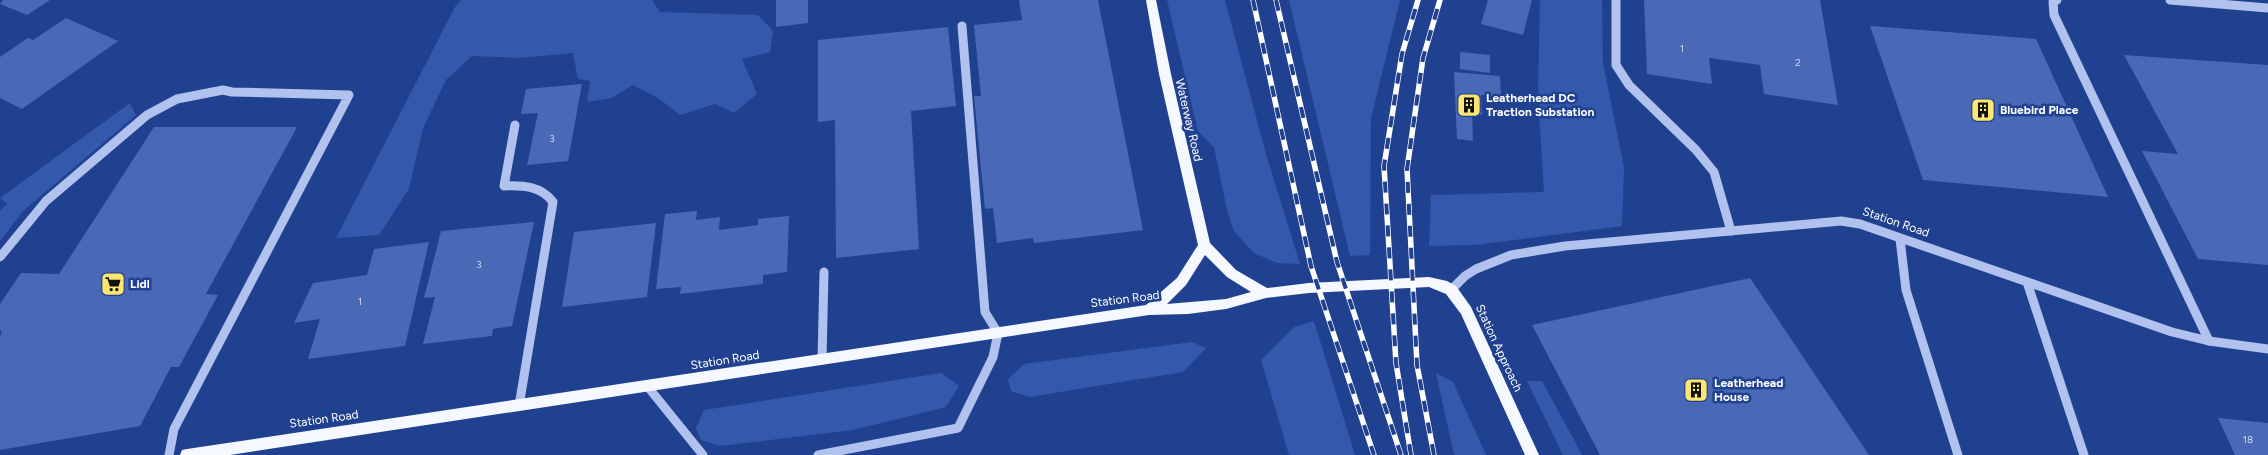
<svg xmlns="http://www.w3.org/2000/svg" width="2268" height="455" viewBox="0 0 2268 455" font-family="Figtree,sans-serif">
  <rect width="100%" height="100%" fill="#20418f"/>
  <g fill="#3459ac">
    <path d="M 461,0 L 652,0 L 660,12 L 758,15 L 773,31 L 770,52 L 742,59 L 757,94 L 734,113 L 715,104 L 680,115 L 658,98 L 633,85 L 611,98 L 587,102 L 590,81 L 578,79 L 573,53 L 519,58 L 472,56 L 446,80 L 423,128 L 409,189 L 379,235 L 336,238 L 455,7 Z"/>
    <path d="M 1167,0 L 1225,0 L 1266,154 L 1300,264 L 1277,263 L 1254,253 L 1234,231 L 1227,210 L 1214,147 L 1198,131 Z"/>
    <path d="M 1289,0 L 1400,0 L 1371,118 L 1370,255 L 1350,256 Z"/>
    <path d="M 1540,0 L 1602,0 L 1603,63 L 1624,167 L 1622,226 L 1475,245 L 1429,246 L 1431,195 L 1544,192 L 1538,96 Z"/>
    <path d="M 130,103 L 136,115 L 23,211 L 0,241 L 0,211 L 7,204 L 0,198 Z"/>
    <path d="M 1314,321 L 1355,455 L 1289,455 L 1261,360 L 1294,327 Z"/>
    <path d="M 1192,342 L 1206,348 L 1183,372 L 1029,397 L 1011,391 L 1008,379 L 1024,364 Z"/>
    <path d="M 941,373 L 959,386 L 946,407 L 853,430 L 720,446 L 701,440 L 696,428 L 704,410 Z"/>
    <path d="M 1436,373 L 1453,382 L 1486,455 L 1454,455 Z"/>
    <path d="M 1527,381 L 1542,381 L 1582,455 L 1563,455 Z"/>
  </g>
  <g fill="#4969b6">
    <path d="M 3,0 L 50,0 L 27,15 L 0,4 Z"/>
    <path d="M 776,0 L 808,0 L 808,23 L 776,27 Z"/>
    <path d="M 1019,0 L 1098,0 L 1143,230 L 1034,243 L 1033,238 L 997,243 L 993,208 L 985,209 L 974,96 L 981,96 L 974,25 L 1022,20 Z"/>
    <path d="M 1488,0 L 1532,0 L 1523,35 L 1481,24 Z"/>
    <path d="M 1644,0 L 1820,0 L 1838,105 L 1764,94 L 1760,65 L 1709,58 L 1712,84 L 1647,74 Z"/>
    <path d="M 66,18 L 118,41 L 22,109 L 0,98 L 0,57 L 28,38 L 33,40 Z"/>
    <path d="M 1870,26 L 2036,39 L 2108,197 L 1923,180 Z"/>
    <path d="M 948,27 L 956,106 L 911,111 L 919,249 L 836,258 L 835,120 L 818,122 L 818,40 Z"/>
    <path d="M 1460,52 L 1490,55 L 1490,73 L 1460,69 Z"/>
    <path d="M 2124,55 L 2268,65 L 2268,265 L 2198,259 L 2142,151 L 2178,154 Z"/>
    <path d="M 1454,72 L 1500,76 L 1501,97 L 1481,95 L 1482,115 L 1472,113 L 1473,141 L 1457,139 Z"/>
    <path d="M 582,84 L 568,161 L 527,165 L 538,113 L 521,114 L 526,89 Z"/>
    <path d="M 154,127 L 297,127 L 206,294 L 218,295 L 179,367 L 171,367 L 140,426 L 0,450 L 0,336 L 2,332 L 0,330 L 0,304 L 21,273 L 59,274 Z"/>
    <path d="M 697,211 L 696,220 L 720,217 L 719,230 L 758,225 L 758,219 L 789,216 L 787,272 L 763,275 L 763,284 L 680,294 L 681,287 L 656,289 L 665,214 Z"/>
    <path d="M 534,222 L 512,326 L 493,329 L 492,336 L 423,344 L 435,297 L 424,298 L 441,231 Z"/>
    <path d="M 656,223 L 647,297 L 562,307 L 574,232 Z"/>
    <path d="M 429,242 L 405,346 L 308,359 L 320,319 L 294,323 L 313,283 L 367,275 L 374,249 Z"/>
    <path d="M 1750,278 L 1869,455 L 1600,455 L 1532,325 Z"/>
    <path d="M 2218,418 L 2268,423 L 2268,455 L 2235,455 Z"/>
  </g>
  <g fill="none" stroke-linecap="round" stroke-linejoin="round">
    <g stroke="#b0c2ed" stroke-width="9">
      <path d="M 1616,0 L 1616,65 L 1629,85 L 1696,150 L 1714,172 L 1731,231"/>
      <path d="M 2057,0 L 2053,2 L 2054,15 L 2209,341"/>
      <path d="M 2170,0 L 2268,8"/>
      <path d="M 515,125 L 504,186 C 523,185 541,186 553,202 L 519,406"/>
      <path d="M 1900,239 L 1906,290 L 1958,455"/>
      <path d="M 0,257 L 46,201 L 147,115 L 177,99 L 223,90 L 232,92 L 349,95 L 174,429 L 169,455"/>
      <path d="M 2027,282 L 2084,455"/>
      <path d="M 1451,290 L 1465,276 L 1476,269 L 1511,255 L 1565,246 L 1841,221 L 1860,224 L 2172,332 L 2209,341 L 2268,349"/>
      <path d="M 822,360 L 824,272"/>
      <path d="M 648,387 L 703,455"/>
      <path d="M 818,455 L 958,428 L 993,357 L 998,333 L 985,312 L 962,26"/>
    </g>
    <path fill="#f6f8ff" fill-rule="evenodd" d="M 1146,0 L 1156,0 L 1171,74 L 1210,243 L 1236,270 L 1267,288 L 1309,283 L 1429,277 L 1447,281 L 1456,286 L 1471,307 L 1539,455 L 1525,455 L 1461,314 L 1446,294 L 1429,287 L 1309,293 L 1266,298 L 1226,309 L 1188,314 L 1149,315 L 230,455 L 180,455 L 182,450 L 187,449 L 1146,305 L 1177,278 L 1198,245 L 1159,74 ZM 1205,255 L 1227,277 L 1251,292 L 1226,299 L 1167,304 L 1186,285 Z"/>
    <g stroke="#fff" stroke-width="5.5">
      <g id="rail">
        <path d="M 1253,0 L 1311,266 L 1374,455"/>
        <path d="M 1276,0 L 1337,262 L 1401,455"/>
        <path d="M 1411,455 L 1396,363 L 1384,166 L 1402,54 L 1418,0"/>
        <path d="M 1434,455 L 1417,365 L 1407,169 L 1423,58 L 1440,0"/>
      </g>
    </g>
    <use href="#rail" stroke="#20418f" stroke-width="4" stroke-dasharray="11" stroke-linecap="butt"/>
  </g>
  <defs>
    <g id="building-square" transform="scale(1.25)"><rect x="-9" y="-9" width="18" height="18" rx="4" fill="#fae671" stroke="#20418f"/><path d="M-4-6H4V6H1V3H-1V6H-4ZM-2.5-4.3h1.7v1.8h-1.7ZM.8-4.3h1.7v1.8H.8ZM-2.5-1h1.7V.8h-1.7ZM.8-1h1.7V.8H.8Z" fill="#111"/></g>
    <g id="supermarket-square" transform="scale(1.25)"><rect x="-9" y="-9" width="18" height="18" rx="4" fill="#fae671" stroke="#20418f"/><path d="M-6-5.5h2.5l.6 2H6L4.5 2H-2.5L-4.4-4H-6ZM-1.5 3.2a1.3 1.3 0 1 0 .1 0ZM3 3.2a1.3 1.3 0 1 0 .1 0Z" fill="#111"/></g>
  </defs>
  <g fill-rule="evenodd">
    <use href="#building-square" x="1469" y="105"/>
    <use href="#building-square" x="1983" y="110"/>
    <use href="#supermarket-square" x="113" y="284"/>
    <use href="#building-square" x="1696" y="390"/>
  </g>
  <g text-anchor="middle" stroke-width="5" stroke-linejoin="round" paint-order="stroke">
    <g font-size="10" fill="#d2daed">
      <text x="1682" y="52">1</text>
      <text x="1798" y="66">2</text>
      <text x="552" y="142">3</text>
      <text x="479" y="268">3</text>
      <text x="360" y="305">1</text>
      <text x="2248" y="443">18</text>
    </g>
    <g font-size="12" font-weight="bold" fill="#fff" stroke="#20418f" text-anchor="start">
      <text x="1486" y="102">Leatherhead DC<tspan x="1486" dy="14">Traction Substation</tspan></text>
      <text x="2000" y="114">Bluebird Place</text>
      <text x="130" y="288">Lidl</text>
      <text x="1714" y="387">Leatherhead<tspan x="1714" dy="14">House</tspan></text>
    </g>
    <g font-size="12" fill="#fff" stroke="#20418f">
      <text transform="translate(1189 120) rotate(77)" y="4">Waterway Road</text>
      <text transform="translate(1896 222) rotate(19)" y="4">Station Road</text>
      <text transform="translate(1125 299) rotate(-7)" y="4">Station Road</text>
      <text transform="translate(1499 348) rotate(65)" y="4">Station Approach</text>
      <text transform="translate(725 360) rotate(-9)" y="4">Station Road</text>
      <text transform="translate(324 419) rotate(-8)" y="4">Station Road</text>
    </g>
  </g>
</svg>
